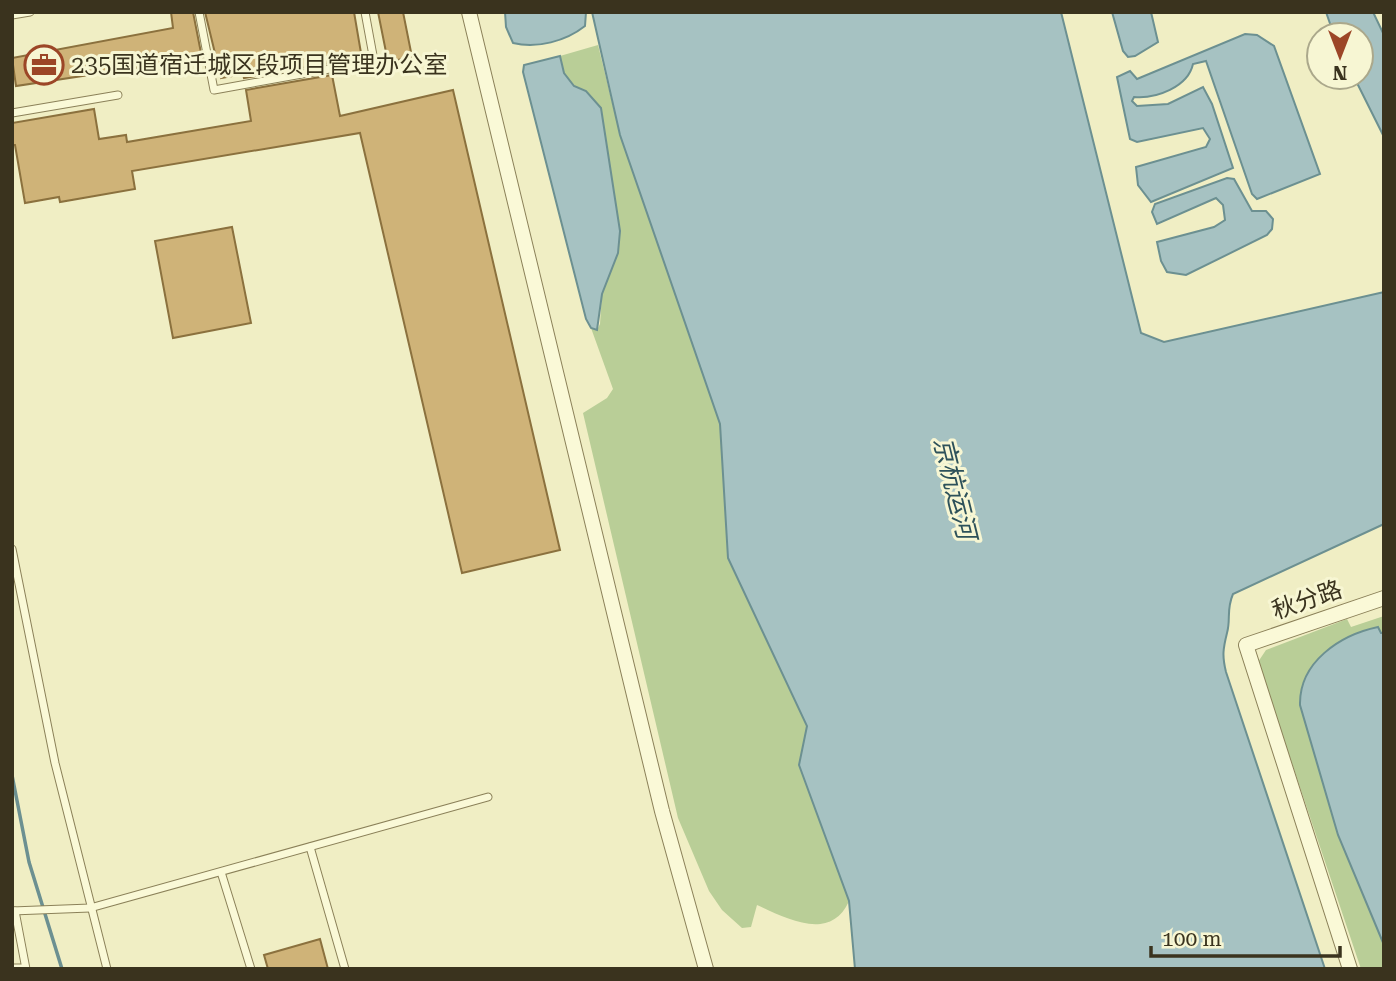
<svg xmlns="http://www.w3.org/2000/svg" width="1396" height="981" viewBox="0 0 1396 981" font-family="'Roboto Serif','Noto Sans SC',serif">
  <rect width="100%" height="100%" fill="#f0eec4"/>
  <g fill="#b9ce97">
    <path d="M 598,45 L 620,135 L 720,424 L 728,558 L 807,726 L 799,765 L 849,901 C 831,942 787,919 757,905 L 751,927 L 742,928 L 722,910 L 709,891 L 678,818 L 583,413 L 607,398 L 613,389 L 591,328 L 597,330 L 600,324 L 602,294 L 618,253 L 620,231 L 601,108 L 586,91 L 574,86 L 564,73 L 560,56 Z"/>
    <path d="M 1384,616 L 1384,969 L 1361,969 L 1258,662 L 1266,650 L 1347,619 L 1351,627 Z"/>
  </g>
  <g fill="#a6c2c2" stroke="#6c9091" stroke-width="2">
    <path d="M 505,12 L 586,12 L 585,26 C 566,41 537,49 513,43 L 506,27 Z"/>
    <path d="M 592,12 L 1061,12 L 1141,333 L 1164,342 L 1384,292 L 1384,524 L 1233,594 C 1226,610 1231,619 1227,633 C 1223,649 1222,656 1226,672 L 1325,969 L 855,969 L 849,901 L 799,765 L 807,726 L 728,558 L 720,424 L 620,135 Z"/>
    <path d="M 1112,12 L 1151,12 L 1158,42 L 1135,56 L 1128,57 L 1123,51 Z"/>
    <path d="M 1326,12 L 1373,12 L 1384,35 L 1384,137 L 1354,77 L 1361,77 L 1361,35 L 1334,35 Z"/>
    <path d="M 1245,34 L 1257,35 L 1274,46 L 1320,174 L 1257,199 L 1252,194 L 1206,61 L 1193,64 C 1188,87 1156,99 1134,97 L 1132,101 L 1137,106 L 1168,104 L 1203,87 L 1212,104 L 1233,168 L 1151,202 L 1138,185 L 1136,167 L 1206,147 L 1210,139 L 1203,128 L 1137,142 L 1130,139 L 1117,77 L 1130,71 L 1137,79 Z"/>
    <path d="M 560,56 L 564,73 L 574,86 L 586,91 L 601,108 L 620,231 L 618,253 L 602,294 L 597,330 L 591,328 L 586,319 L 523,72 L 524,65 Z"/>
    <path d="M 1227,178 L 1234,179 L 1252,211 L 1266,211 L 1273,219 L 1272,229 L 1267,235 L 1186,275 L 1167,272 L 1161,261 L 1157,242 L 1214,227 L 1225,220 L 1223,205 L 1216,198 L 1157,224 L 1152,212 L 1155,204 Z"/>
    <path d="M 1378,627 L 1381,633 L 1384,633 L 1384,945 L 1338,835 L 1300,705 C 1299,662 1340,635 1378,627 Z"/>
  </g>
  <g fill="none" stroke-linecap="round" stroke-linejoin="round">
    <path stroke="#6c9091" stroke-width="3.5" d="M 12,775 L 29,862 L 62,969"/>
  </g>
  <g fill="#cfb378" stroke="#8b713e" stroke-width="2">
    <path d="M 171,12 L 193,12 L 202,58 L 16,86 L 12,58 L 173,28 Z"/>
    <path d="M 205,12 L 354,12 L 361,53 L 329,59 L 330,63 L 244,78 L 243,74 L 221,78 Z"/>
    <path d="M 378,12 L 403,12 L 412,57 L 388,62 Z"/>
    <path d="M 332,75 L 340,116 L 453,90 L 560,550 L 462,573 L 360,133 L 132,171 L 135,189 L 60,202 L 59,197 L 25,203 L 15,145 L 12,145 L 12,123 L 94,109 L 99,139 L 126,135 L 127,142 L 251,121 L 246,90 Z"/>
    <path d="M 232,227 L 251,323 L 173,338 L 155,241 Z"/>
    <path d="M 320,939 L 328,969 L 268,969 L 264,955 Z"/>
  </g>
  <g fill="none" stroke-linecap="round" stroke-linejoin="round">
    <g stroke="#8b8159" stroke-width="9">
      <g id="lane">
        <path d="M 199,12 L 214,90 L 374,61 L 365,12"/>
        <path d="M 12,15 L 30,12"/>
        <path d="M 12,113 L 118,95"/>
        <path d="M 12,549 L 55,763 L 107,969"/>
        <path d="M 310,847 L 345,969"/>
        <path d="M 221,872 L 251,969"/>
        <path d="M 12,911 L 90,908 L 488,797"/>
        <path d="M 15,911 L 26,969"/>
        <path d="M 12,968 L 25,968"/>
      </g>
    </g>
    <g stroke="#8b8159" stroke-width="16">
      <g id="street">
        <path d="M 469,12 L 662,811 L 706,969"/>
        <path d="M 1350,969 L 1246,645 L 1384,598"/>
      </g>
    </g>
    <use href="#lane" stroke="#faf9d7" stroke-width="7"/>
    <use href="#street" stroke="#faf9d7" stroke-width="14"/>
  </g>
  <defs>
    <g id="office-ring" transform="scale(2.0125)"><circle r="9.5" fill="#f7f6d3" stroke="#9c4627" stroke-width="1.5"/><path d="M-6-3h4V-5.5h4V-3h4V5H-6ZM-1-4.5V-3h2v-1.5ZM-6 0V1H6V0Z" fill="#9c4627"/></g>
  </defs>
  <g fill-rule="evenodd">
    <use href="#office-ring" x="44" y="65"/>
  </g>
  <g text-anchor="middle" stroke-width="6" stroke-linejoin="round" paint-order="stroke">
    <g font-size="24" fill="#3a331e" stroke="#f7f6d3" text-anchor="start">
      <text x="71" y="73">235国道宿迁城区段项目管理办公室</text>
    </g>
    <g font-size="24" fill="#3a331e" stroke="#f7f6d3">
      <text transform="translate(1307 600) rotate(-19)" y="8">秋分路</text>
    </g>
    <g font-size="26" font-style="italic" fill="#2d515a" stroke="#f7f6d3">
      <text transform="translate(955 488) rotate(76)" y="9">京杭运河</text>
    </g>
  </g>
  <rect width="1396" height="981" fill="none" stroke="#3a331e" stroke-width="28"/>
  <g transform="translate(1340 56) rotate(180)"><circle r="33" fill="#f7f6d3" stroke="#aba88b" stroke-width="2"/>
  <path d="M0-5L12 26L0 18L-12 26Z" fill="#9c4627"/>
  <text y="-10" font-size="19" font-weight="bold" text-anchor="middle" fill="#3a331e">N</text>
  </g>
  <path d="M1151 946v10h189v-10" fill="none" stroke="#3a331e" stroke-width="3.5"/>
  <text x="1162" y="946" font-size="21" fill="#3a331e" stroke="#f7f6d3" stroke-width="5" paint-order="stroke">100 m</text>
</svg>
